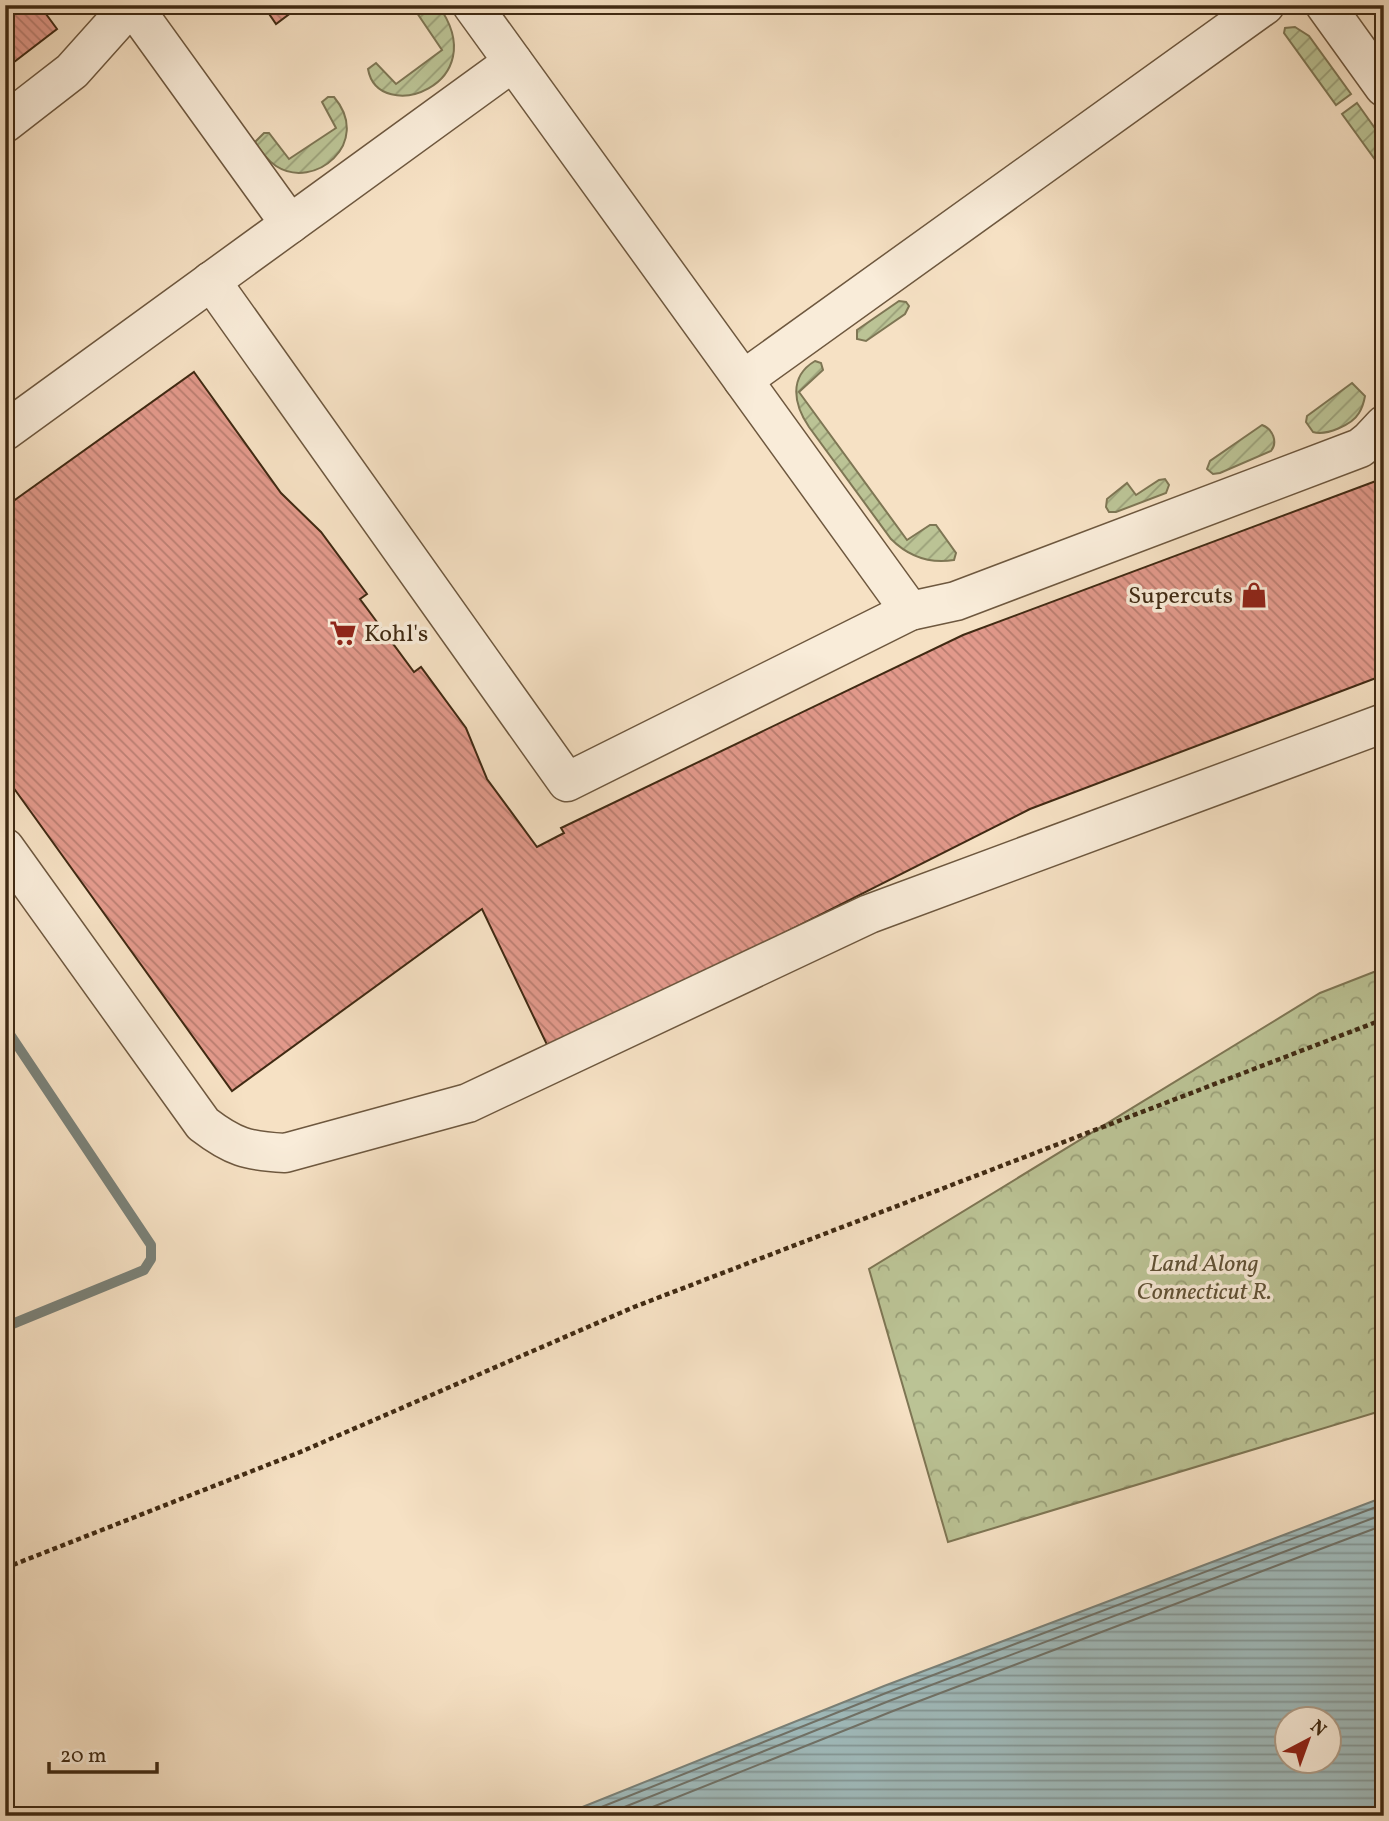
<svg xmlns="http://www.w3.org/2000/svg" width="1389" height="1821" viewBox="0 0 1389 1821" font-family="Vollkorn,serif">
  <defs>
    <pattern id="forest-crowns" width="20" height="18" patternUnits="userSpaceOnUse" patternTransform="scale(1.75)"><rect width="20" height="18" fill="#bbc395"/><path d="M2 6a3 3 0 1 1 6 0M12 15a3 3 0 1 1 6 0" fill="none" stroke="#999f78"/></pattern>
    <pattern id="garden-furrows" width="10" height="10" patternUnits="userSpaceOnUse" patternTransform="scale(1.75)"><rect width="10" height="10" fill="#bbc395"/><path d="M-1 1l2-2M0 10L10 0M9 11l2-2" fill="none" stroke="#999f78"/></pattern>
    <pattern id="water-rules" width="6" height="5" patternUnits="userSpaceOnUse" patternTransform="scale(1.75)"><rect width="6" height="5" fill="#a0bbbc"/><path d="M0 2.5h6" fill="none" stroke="#849898"/></pattern>
    <pattern id="building-back-hatch" width="6" height="6" patternUnits="userSpaceOnUse" patternTransform="scale(1.75)"><rect width="6" height="6" fill="#e2998b"/><path d="M-1 5l2 2M0 0l6 6M5-1l2 2" fill="none" stroke="#b97d70"/></pattern>
  </defs>
  <rect width="100%" height="100%" fill="#f6e1c4"/>
  <filter id="stains"><feTurbulence type="fractalNoise" baseFrequency=".00286" numOctaves="4"/><feColorMatrix values="0 0 0 0 .2 0 0 0 0 .09 0 0 0 0 .02 0 0 0 .5 -.17"/></filter>
  <radialGradient id="worn" r=".72"><stop offset=".6" stop-color="#630" stop-opacity="0"/><stop offset="1" stop-color="#630" stop-opacity=".3"/></radialGradient>
  <path fill="url(#forest-crowns)" stroke="#7e7654" stroke-width="2" d="M 1384,968 L 1384,1410 L 948,1542 L 869,1269 L 1320,993 Z"/>
  <g fill="url(#garden-furrows)" stroke="#7e7654" stroke-width="2">
    <path d="M 417,5 L 438,5 C 496,85 378,126 368,69 L 376,63 L 396,84 L 442,50 L 417,13 Z"/>
    <path d="M 1295,27 L 1309,36 L 1351,94 L 1336,105 L 1284,33 L 1285,28 Z"/>
    <path d="M 328,97 L 334,97 C 373,143 314,191 276,166 C 267,160 261,151 255,142 L 264,133 L 269,133 L 289,159 L 336,128 L 322,102 Z"/>
    <path d="M 1357,103 L 1384,141 L 1384,172 L 1342,114 Z"/>
    <path d="M 899,301 L 906,302 L 909,306 L 905,314 L 866,341 L 857,339 L 857,330 Z"/>
    <path d="M 815,361 L 821,363 L 823,370 L 799,392 L 907,540 L 930,525 L 936,525 L 956,553 L 954,560 C 929,564 909,557 891,539 L 809,427 C 794,405 788,377 815,361 Z"/>
    <path d="M 1352,383 L 1365,396 C 1364,402 1362,408 1359,413 C 1352,425 1326,436 1313,432 L 1306,422 L 1307,416 Z"/>
    <path d="M 1262,425 C 1273,429 1278,442 1271,451 L 1220,473 L 1213,474 L 1207,469 L 1210,461 Z"/>
    <path d="M 1165,479 L 1169,485 L 1166,493 L 1116,512 L 1109,512 L 1106,507 L 1107,499 L 1127,483 L 1136,495 L 1159,480 Z"/>
  </g>
  <path fill="url(#water-rules)" stroke="#7a8178" stroke-width="2" fill-rule="evenodd" d="M 1384,1497 L 1384,1816 L 560,1816 L 884,1686 ZM 1288,1720 L 1330,1720 L 1330,1762 L 1288,1762 Z"/>
  <g fill="none" stroke-linecap="round" stroke-linejoin="round">
    <g stroke="#707268" stroke-width="2">
      <path d="M 579,1816 L 886,1693 L 1384,1504"/>
      <path d="M 602,1816 L 889,1701 L 1384,1514"/>
      <path d="M 630,1816 L 893,1711 L 1384,1525"/>
    </g>
    <path stroke="#7a8178" stroke-width="10" d="M 5,1027 L 151,1245 L 151,1259 L 144,1270 L 5,1327"/>
  </g>
  <g fill="url(#building-back-hatch)" stroke="#402a13" stroke-width="2">
    <path d="M 5,5 L 57,5 L 46,14 L 57,29 L 5,69 Z"/>
    <path d="M 263,5 L 293,5 L 296,9 L 276,24 Z"/>
    <path d="M 194,372 L 281,493 L 321,532 L 367,594 L 360,599 L 414,672 L 421,667 L 466,728 L 487,779 L 537,847 L 564,833 L 561,828 L 963,635 L 1384,478 L 1384,675 L 1030,809 L 550,1051 L 482,909 L 232,1091 L 5,776 L 5,507 Z"/>
  </g>
  <g fill="none" stroke-linecap="round" stroke-linejoin="round">
    <g stroke="#6e583f" stroke-width="41">
      <g id="minor">
        <path d="M 132,5 L 290,224"/>
        <path d="M 472,5 L 910,611"/>
        <path d="M 1325,5 L 1384,87"/>
        <path d="M 5,123 L 72,71 L 131,5"/>
        <path d="M 211,281 L 567,782 L 910,611 L 956,601 L 1360,448 L 1370,440 L 1384,425"/>
        <path d="M 743,380 L 1265,5"/>
        <path d="M 5,431 L 513,62"/>
        <path d="M 5,848 L 203,1124 C 233,1147 247,1151 285,1153 L 468,1103 L 869,914 L 1384,723"/>
      </g>
    </g>
    <path stroke="#402a13" stroke-width="4.5" stroke-dasharray="5 3.5" stroke-linecap="butt" d="M 5,1568 L 298,1453 L 634,1307 L 1384,1019"/>
    <use href="#minor" stroke="#f9ecd9" stroke-width="38"/>
  </g>
  <defs>
    <g id="shop-bare" transform="scale(2.1)"><path d="M-5-2.5h2.3a2.7 3.5 0 0 1 5.4 0H5L5.5 6h-11ZM-1.5-2.5h3a1.5 2.3 0 0 0-3 0Z" fill="#8f2418" stroke="#f9ecd9" stroke-width="2.5" paint-order="stroke"/></g>
    <g id="supermarket-bare" transform="scale(2.1)"><path d="M-6-5.5h2.5l.6 2H6L4.5 2H-2.5L-4.4-4H-6ZM-1.5 3.2a1.3 1.3 0 1 0 .1 0ZM3 3.2a1.3 1.3 0 1 0 .1 0Z" fill="#8f2418" stroke="#f9ecd9" stroke-width="2.5" paint-order="stroke"/></g>
  </defs>
  <g fill-rule="evenodd">
    <use href="#shop-bare" x="1254" y="595"/>
    <use href="#supermarket-bare" x="343" y="633"/>
  </g>
  <g text-anchor="middle" stroke-width="7" stroke-linejoin="round" paint-order="stroke">
    <g font-size="24" fill="#402a13" stroke="#f9ecd9" text-anchor="end">
      <text x="1233" y="603">Supercuts</text>
      <text x="364" y="641" text-anchor="start">Kohl's</text>
    </g>
    <g font-size="24" font-style="italic" fill="#5f5034" stroke="#f9ecd9">
      <text x="1204" y="1271">Land Along<tspan x="1204" dy="28">Connecticut R.</tspan></text>
    </g>
  </g>
  <rect width="1389" height="1821" fill="none" stroke="#f6e1c4" stroke-width="28"/>
  <rect x="7" y="7" width="1375" height="1807" fill="none" stroke="#402a13" stroke-width="3.5"/>
  <rect x="14" y="14" width="1361" height="1793" fill="none" stroke="#402a13" stroke-width="2"/>
  <g transform="translate(1308 1740) rotate(41)"><circle r="33" fill="#f9ecd9" stroke="#af9e8a" stroke-width="2"/>
  <path d="M0-5L12 26L0 18L-12 26Z" fill="#8f2418"/>
  <text y="-10" font-size="19" font-weight="bold" text-anchor="middle" fill="#402a13">N</text>
  </g>
  <path d="M49 1762v10h108v-10" fill="none" stroke="#402a13" stroke-width="3.5"/>
  <text x="60" y="1762" font-size="21" fill="#402a13" stroke="#f9ecd9" stroke-width="5" paint-order="stroke">20 m</text>
  <rect width="100%" height="100%" filter="url(#stains)"/>
  <rect width="100%" height="100%" fill="url(#worn)"/>
</svg>
